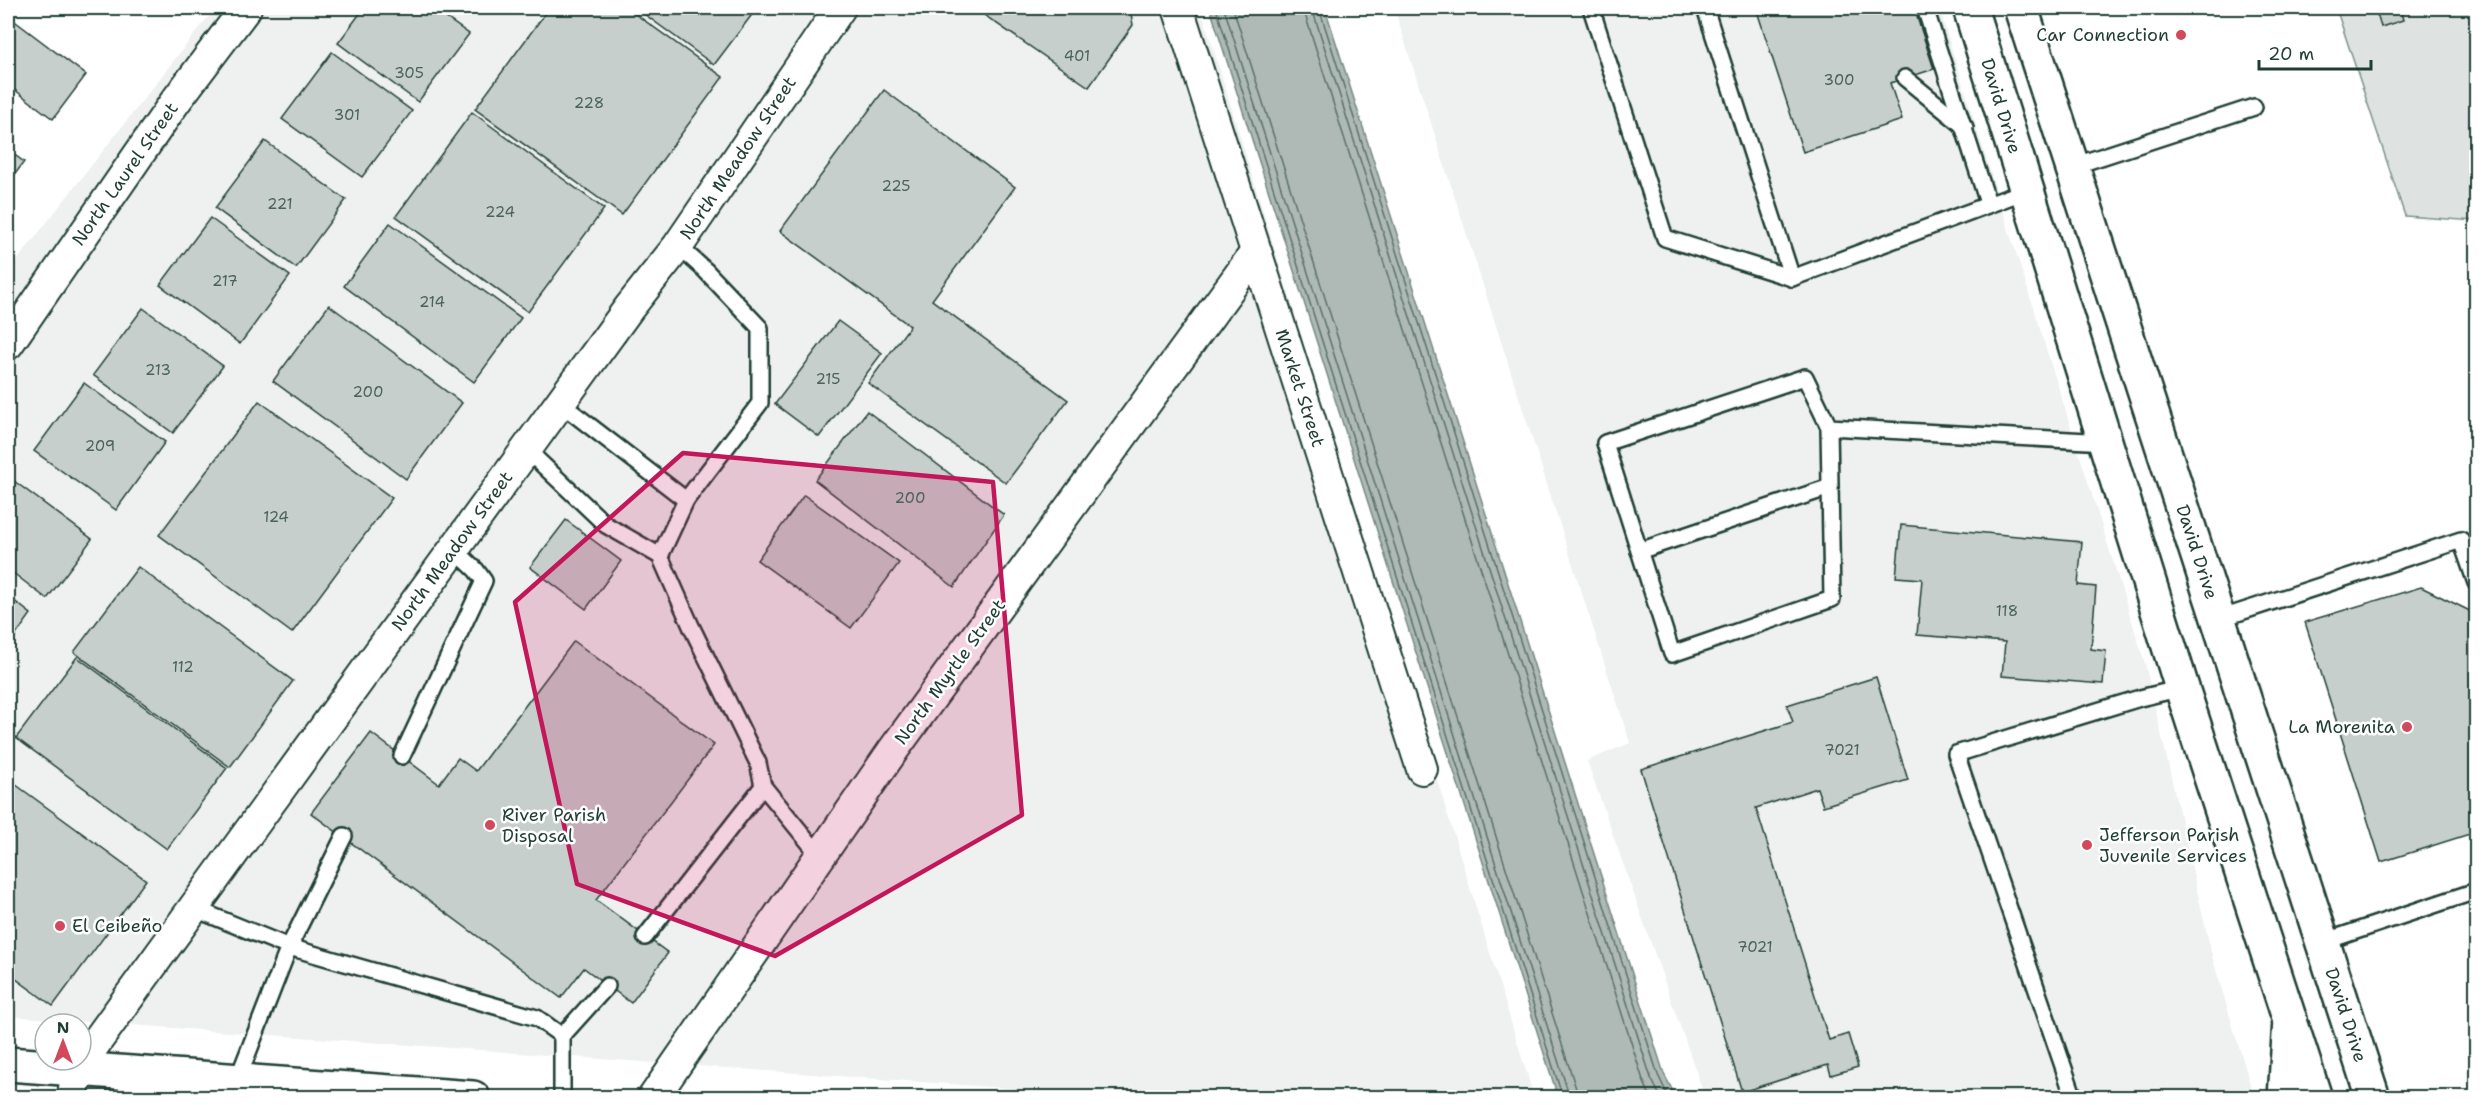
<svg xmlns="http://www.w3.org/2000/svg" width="2484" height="1105" viewBox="0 0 2484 1105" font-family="'Shantell Sans',sans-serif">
  <rect width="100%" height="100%" fill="#fff"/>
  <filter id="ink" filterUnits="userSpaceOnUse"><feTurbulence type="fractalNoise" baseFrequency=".0167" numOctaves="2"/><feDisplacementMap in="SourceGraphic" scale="12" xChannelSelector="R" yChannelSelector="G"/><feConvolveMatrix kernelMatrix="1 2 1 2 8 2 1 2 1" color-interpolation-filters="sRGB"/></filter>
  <g filter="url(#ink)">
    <g fill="#eef1f0">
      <path d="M 215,8 L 1201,8 L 1534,1097 L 1128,1097 L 8,1016 L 8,272 Z"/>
      <path d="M 1394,8 L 1939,8 L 2145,663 L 2213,960 L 2254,1097 L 1705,1097 L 1587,761 L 1630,743 Z"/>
    </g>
    <path fill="#dee3e2" stroke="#7e908b" stroke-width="1.5" d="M 2336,8 L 2476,8 L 2476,221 L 2405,216 Z"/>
    <path fill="#afbab7" stroke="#758883" stroke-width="1.5" d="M 1210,8 L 1325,8 L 1664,1074 L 1676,1097 L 1558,1097 Z"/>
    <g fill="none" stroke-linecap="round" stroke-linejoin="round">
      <g stroke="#596f68" stroke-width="1.5">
        <path d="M 1216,8 L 1563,1098"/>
        <path d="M 1224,8 L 1570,1098"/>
        <path d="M 1233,8 L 1579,1098"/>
        <path d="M 1303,8 L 1643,1080 L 1651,1098"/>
        <path d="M 1312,8 L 1651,1078 L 1661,1098"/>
        <path d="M 1319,8 L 1658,1075 L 1669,1098"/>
      </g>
    </g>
    <g fill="#c7cfcc" stroke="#1f3d34" stroke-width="1.5">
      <path d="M 364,8 L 432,8 L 469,34 L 418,102 L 338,43 Z"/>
      <path d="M 549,8 L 627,8 L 723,77 L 622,215 L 475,109 Z"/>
      <path d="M 636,8 L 757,8 L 714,65 Z"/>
      <path d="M 974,8 L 1130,8 L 1133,25 L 1089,87 Z"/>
      <path d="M 1756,8 L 1914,8 L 1934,69 L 1890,83 L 1902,120 L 1803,152 Z"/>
      <path d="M 2375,8 L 2400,8 L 2403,20 L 2381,27 Z"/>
      <path d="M 8,16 L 86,75 L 53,119 L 11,87 L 8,91 Z"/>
      <path d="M 332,52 L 412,111 L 362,177 L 282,119 Z"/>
      <path d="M 884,90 L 1015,187 L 932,300 L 1068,400 L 1006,483 L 868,383 L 910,326 L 780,231 Z"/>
      <path d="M 472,112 L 604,209 L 528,312 L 396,216 Z"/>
      <path d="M 265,141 L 346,200 L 296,268 L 215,208 Z"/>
      <path d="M 8,150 L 24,162 L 8,184 Z"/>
      <path d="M 210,218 L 290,276 L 240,344 L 160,285 Z"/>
      <path d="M 390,223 L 521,318 L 474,382 L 344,286 Z"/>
      <path d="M 329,305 L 462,403 L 406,479 L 273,381 Z"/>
      <path d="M 143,308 L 223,366 L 173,433 L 93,375 Z"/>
      <path d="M 838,321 L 882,353 L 819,437 L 775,404 Z"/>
      <path d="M 84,383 L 165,442 L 116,510 L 34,451 Z"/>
      <path d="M 259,401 L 392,498 L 292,633 L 159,535 Z"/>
      <path d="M 867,411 L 1004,515 L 954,587 L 815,480 Z"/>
      <path d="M 10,478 L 92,539 L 47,599 L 8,569 L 8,481 Z"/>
      <path d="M 804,495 L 899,563 L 851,628 L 757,560 Z"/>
      <path d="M 566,520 L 621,561 L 586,609 L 530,567 Z"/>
      <path d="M 1901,525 L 2082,542 L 2078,585 L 2096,587 L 2091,649 L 2106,651 L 2103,684 L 2002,676 L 2005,642 L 1917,635 L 1922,579 L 1896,577 Z"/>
      <path d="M 138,567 L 293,681 L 230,767 L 74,652 Z"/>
      <path d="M 2421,587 L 2476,614 L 2476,832 L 2381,862 L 2305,622 Z"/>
      <path d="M 8,596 L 31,614 L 8,646 Z"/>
      <path d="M 574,641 L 714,745 L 596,900 L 668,953 L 631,1003 L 584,968 L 561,998 L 311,813 L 371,733 L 439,784 L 458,758 L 476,771 Z"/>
      <path d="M 77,657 L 227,768 L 167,849 L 16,738 Z"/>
      <path d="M 1876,677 L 1908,780 L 1823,806 L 1817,788 L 1756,808 L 1829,1040 L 1848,1034 L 1858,1067 L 1831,1075 L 1828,1065 L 1742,1092 L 1641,769 L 1793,722 L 1787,705 Z"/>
      <path d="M 8,779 L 146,880 L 53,1006 L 8,973 Z"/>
    </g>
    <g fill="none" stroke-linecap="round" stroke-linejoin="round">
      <g stroke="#1f3d34" stroke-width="20">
        <g id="lane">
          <path d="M 1591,8 L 1665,238 L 1792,278 L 2028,190"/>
          <path d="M 1705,8 L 1792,278"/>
          <path d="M 1925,8 L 1988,203"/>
          <path d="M 1905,78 L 1965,127"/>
          <path d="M 2073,166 L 2254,107"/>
          <path d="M 560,403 L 686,500 L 760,403 L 760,328 L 705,270 L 678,246"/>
          <path d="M 1829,427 L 1805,377 L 1605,443 L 1672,654 L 1832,599 L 1829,427 L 2106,442"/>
          <path d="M 526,449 L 606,525 L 660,556"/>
          <path d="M 686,500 L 660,556 L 691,626 L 758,763 L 763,786 L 820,856"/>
          <path d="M 1639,551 L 1830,487"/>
          <path d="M 2219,619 L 2461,540 L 2476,583"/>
          <path d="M 402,756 L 484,581 L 476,570 L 454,549"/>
          <path d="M 193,908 L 289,947 L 537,1018 L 562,1036 L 562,1098"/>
          <path d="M 645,937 L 763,786"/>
          <path d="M 2323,942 L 2476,891"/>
          <path d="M 562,1036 L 607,986"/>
          <path d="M 237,1081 L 289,947 L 344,836"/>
          <path d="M 2074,1098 L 1956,754 L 2140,698 L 2182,688"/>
        </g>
      </g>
      <g stroke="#1f3d34" stroke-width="34">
        <g id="street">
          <path d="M 1178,8 L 1422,769"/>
          <path d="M 8,344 L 175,102 L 246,8"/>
          <path d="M 73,1098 L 76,1070 L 629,308 L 678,246 L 840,8"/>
          <path d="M 653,1098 L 894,749 L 1256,252"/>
        </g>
      </g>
      <g stroke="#1f3d34" stroke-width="38">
        <g id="secondary">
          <path d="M 1970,8 L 2182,688 L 2315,1098"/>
          <path d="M 2021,8 L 2373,1098"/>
        </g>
      </g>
      <g stroke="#1f3d34" stroke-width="38">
        <g id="highway">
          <path d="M 8,1064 L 473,1098"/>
          <path d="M 2285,1098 L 2290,1020"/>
        </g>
      </g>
      <use href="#lane" stroke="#fff" stroke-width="15"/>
      <use href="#street" stroke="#fff" stroke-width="30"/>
      <use href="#secondary" stroke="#fff" stroke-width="33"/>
      <use href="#highway" stroke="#fff" stroke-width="33"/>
    </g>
  </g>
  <path fill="#c2185b" fill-opacity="0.2" stroke="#c2185b" stroke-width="4.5" stroke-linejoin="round" d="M 683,453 L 993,482 L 1022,815 L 775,956 L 577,884 L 515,602 Z"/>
  <g fill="#d1495b" stroke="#fff" stroke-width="2">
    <circle cx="2181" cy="35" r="6"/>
    <circle cx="2407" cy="727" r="6"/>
    <circle cx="490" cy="825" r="6"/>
    <circle cx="2087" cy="845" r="6"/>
    <circle cx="60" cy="926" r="6"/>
  </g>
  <g text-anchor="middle" stroke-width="5" stroke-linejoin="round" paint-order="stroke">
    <g font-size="15" fill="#49625a">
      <text x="1077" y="61">401</text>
      <text x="409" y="78">305</text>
      <text x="1839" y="85">300</text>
      <text x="589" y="108">228</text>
      <text x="347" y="120">301</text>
      <text x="896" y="191">225</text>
      <text x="280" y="209">221</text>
      <text x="500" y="217">224</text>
      <text x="225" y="286">217</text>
      <text x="432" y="307">214</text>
      <text x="158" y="375">213</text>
      <text x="828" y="384">215</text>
      <text x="368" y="397">200</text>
      <text x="100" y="451">209</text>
      <text x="910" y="503">200</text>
      <text x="276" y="522">124</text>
      <text x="2007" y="616">118</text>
      <text x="183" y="672">112</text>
      <text x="1842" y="755">7021</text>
      <text x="1755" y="952">7021</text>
    </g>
    <g font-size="18" fill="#1f3d34" stroke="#fff" text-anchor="start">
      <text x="2169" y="41" text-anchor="end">Car Connection</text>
      <text x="2395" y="733" text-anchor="end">La Morenita</text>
      <text x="502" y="821">River Parish<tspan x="502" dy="21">Disposal</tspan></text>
      <text x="2099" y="841">Jefferson Parish<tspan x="2099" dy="21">Juvenile Services</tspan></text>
      <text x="72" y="932">El Ceibeño</text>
    </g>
    <g font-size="18" fill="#1f3d34" stroke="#fff">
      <text transform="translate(2001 106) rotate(73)" y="6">David Drive</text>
      <text transform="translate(738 158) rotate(-56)" y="6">North Meadow Street</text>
      <text transform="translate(125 174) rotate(-55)" y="6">North Laurel Street</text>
      <text transform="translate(1300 388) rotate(72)" y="6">Market Street</text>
      <text transform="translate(452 551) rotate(-54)" y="6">North Meadow Street</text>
      <text transform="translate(2197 552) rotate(72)" y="6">David Drive</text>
      <text transform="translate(950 672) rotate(-54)" y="6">North Myrtle Street</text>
      <text transform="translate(2346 1015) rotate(72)" y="6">David Drive</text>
    </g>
  </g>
  <rect width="2484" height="1105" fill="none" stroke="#fff" stroke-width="30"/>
  <rect x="15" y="15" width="2454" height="1075" fill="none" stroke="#1f3d34" stroke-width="2" filter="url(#ink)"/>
  <g transform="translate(63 1042)"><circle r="28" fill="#ffffff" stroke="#a5b1ae" stroke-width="1.5"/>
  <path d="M0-4.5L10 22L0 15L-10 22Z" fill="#d1495b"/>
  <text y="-9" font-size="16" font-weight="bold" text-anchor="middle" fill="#1f3d34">N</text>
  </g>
  <path d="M2259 60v9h112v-9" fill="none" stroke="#1f3d34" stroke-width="3"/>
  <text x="2268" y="60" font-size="18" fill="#1f3d34" stroke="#ffffff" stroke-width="4.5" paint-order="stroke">20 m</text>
</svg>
